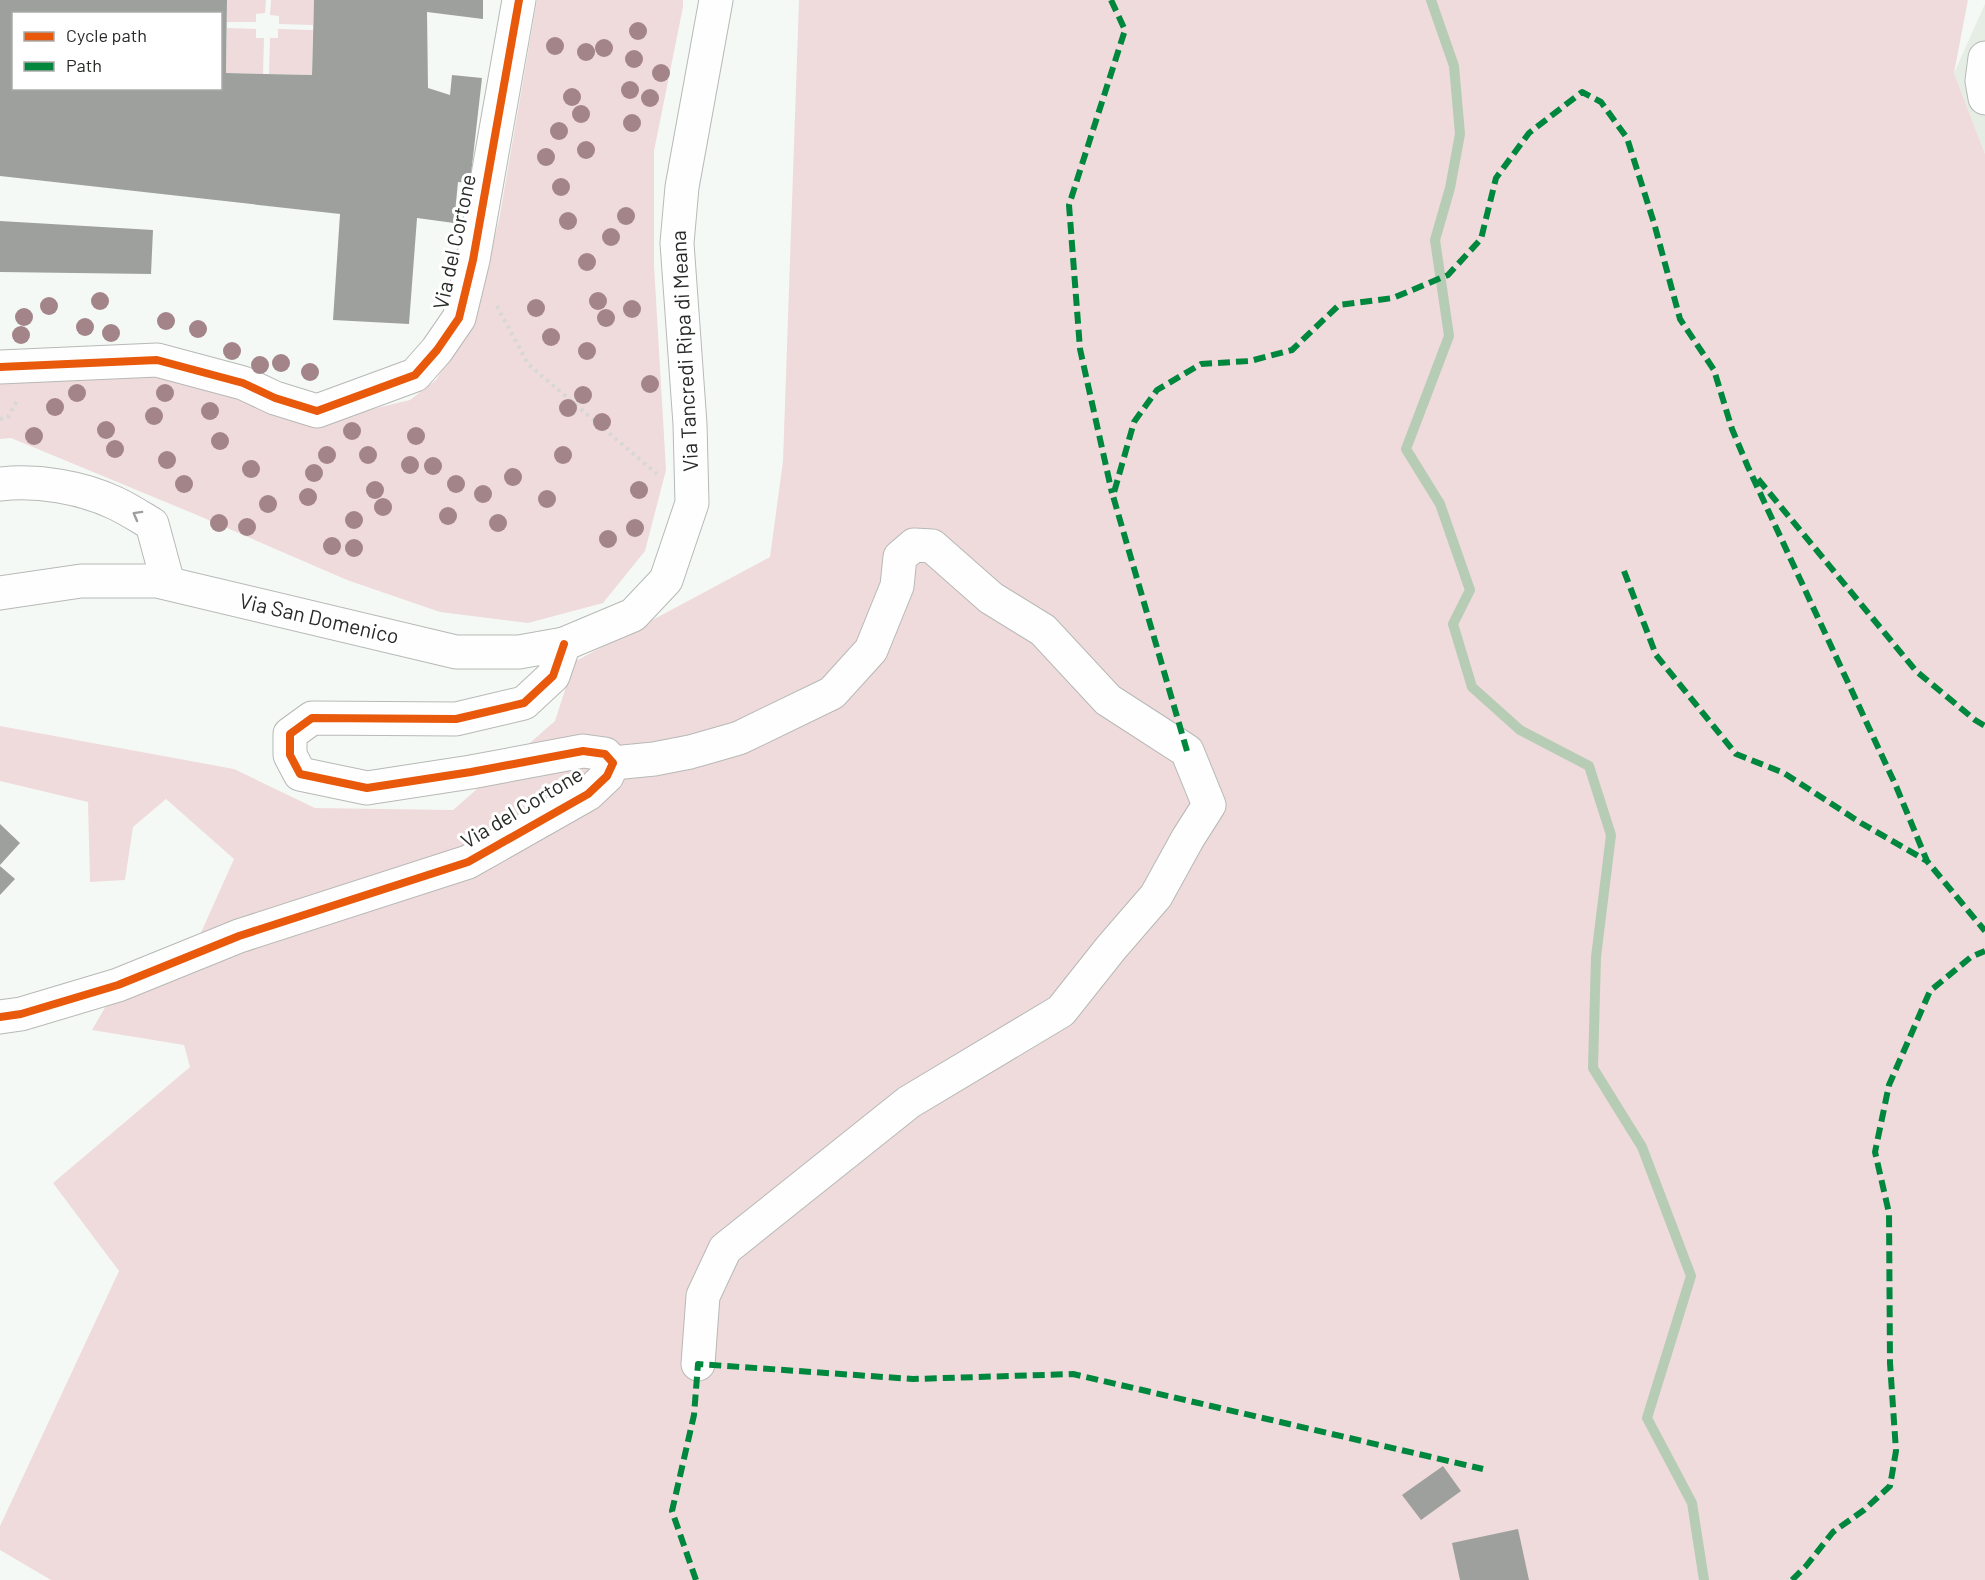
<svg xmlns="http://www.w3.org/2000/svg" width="1985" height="1580" viewBox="0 0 1985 1580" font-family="Barlow,sans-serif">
  <rect width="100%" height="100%" fill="#f5f9f5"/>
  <path fill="#e5ede4" d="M 1985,4 L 1985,154 L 1954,73 Z"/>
  <g fill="#f0dbdc">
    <path d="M 227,0 L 266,0 L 265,13 L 256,14 L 256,22 L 227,22 Z"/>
    <path d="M 271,0 L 314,0 L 313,25 L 279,24 L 279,16 L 270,15 Z"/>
    <path d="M 537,0 L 683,0 L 683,7 L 654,151 L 654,265 L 666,470 L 645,551 L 603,603 L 528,623 L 440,612 L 347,580 L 197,515 L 11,438 L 0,439 L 0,379 L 155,370 L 318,422 L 410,400 L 436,380 L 473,321 L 499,220 Z"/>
    <path d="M 799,0 L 1968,0 L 1954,73 L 1985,154 L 1985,1580 L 51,1580 L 0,1550 L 0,1526 L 119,1271 L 53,1183 L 190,1067 L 184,1045 L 92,1030 L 118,985 L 199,937 L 234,859 L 166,799 L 133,827 L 125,880 L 90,882 L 88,802 L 0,781 L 0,726 L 234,769 L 315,808 L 453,810 L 555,721 L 574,662 L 770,557 L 783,461 Z"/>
    <path d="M 227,28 L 256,29 L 256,38 L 264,38 L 263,74 L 226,73 Z"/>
    <path d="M 278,29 L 313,30 L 312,75 L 269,74 L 270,38 L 278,38 Z"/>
  </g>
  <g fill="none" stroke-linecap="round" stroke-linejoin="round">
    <path stroke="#b7ccb5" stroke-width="10" d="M 1431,0 L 1454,66 L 1460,134 L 1450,188 L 1435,240 L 1449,336 L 1406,449 L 1440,504 L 1470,590 L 1453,624 L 1472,687 L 1520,730 L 1589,766 L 1611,835 L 1596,957 L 1593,1068 L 1642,1147 L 1691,1276 L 1647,1418 L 1692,1503 L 1704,1580"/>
  </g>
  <g fill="#9da09d" fill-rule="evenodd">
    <path d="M 0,0 L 227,0 L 226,73 L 312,75 L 314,0 L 483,0 L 483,19 L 427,12 L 428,88 L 450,95 L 452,75 L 482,78 L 470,183 L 458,182 L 454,223 L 417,218 L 409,324 L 333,320 L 340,214 L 0,176 ZM 14,14 L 220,14 L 220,88 L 14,88 Z"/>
    <path d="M 0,221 L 153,230 L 151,274 L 0,272 Z"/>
    <path d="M 0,824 L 20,843 L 0,865 Z"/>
    <path d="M 0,866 L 15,879 L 0,895 Z"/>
    <path d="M 1443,1466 L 1461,1491 L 1421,1520 L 1402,1495 Z"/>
    <path d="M 1518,1529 L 1529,1580 L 1460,1580 L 1452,1543 Z"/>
  </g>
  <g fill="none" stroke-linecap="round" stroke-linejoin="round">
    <g stroke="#b6b9b6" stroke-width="35">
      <g id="minor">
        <path d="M 1985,58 L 1982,81 L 1985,98"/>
        <path d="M 0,367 L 157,360 L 243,383 L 275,398 L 317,411 L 415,375 L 437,350 L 459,318 L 473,260 L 519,0"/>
        <path d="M 0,484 C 38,480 81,487 115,503 C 128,509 140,517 152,524 L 168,583"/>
        <path d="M 613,763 L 654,759 L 690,752 L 739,738 L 832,693 L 871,650 L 897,586 L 900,557 L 914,545 L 932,546 L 991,598 L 1043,630 L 1108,700 L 1187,751 L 1209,805 L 1188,838 L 1156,896 L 1111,948 L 1061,1011 L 909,1102 L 725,1249 L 703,1296 L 698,1364"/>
        <path d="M 0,1017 L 21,1014 L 118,985 L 239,936 L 468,862 L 588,794 L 607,776 L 613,763 L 605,754 L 583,751 L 471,772 L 367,788 L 300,774 L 290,755 L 290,734 L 312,718 L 456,719 L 524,703 L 553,676 L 564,644"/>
      </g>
    </g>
    <g stroke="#b6b9b6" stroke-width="35">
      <path id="major" d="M 0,593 L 81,581 L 157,581 L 456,652 L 519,652 L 564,644 L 633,615 L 666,580 L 692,503 L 690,424 L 677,243 L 682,187 L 716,0"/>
    </g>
    <g stroke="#d6d7d6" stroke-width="4" stroke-dasharray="3 4.5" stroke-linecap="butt">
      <path d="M 497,306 L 528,364 L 657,474"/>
      <path d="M 0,419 L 8,417 L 17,401"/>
    </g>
    <use href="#minor" stroke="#fefefe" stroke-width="33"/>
    <use href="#major" stroke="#fefefe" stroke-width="33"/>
    <g stroke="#00873e" stroke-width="6" stroke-dasharray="12 6" stroke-linecap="butt">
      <path d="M 1111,0 L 1125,30 L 1069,205 L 1080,349 L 1112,493"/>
      <path d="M 1758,479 L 1916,671 L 1975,720 L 1985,726"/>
      <path d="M 1624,571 L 1656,655 L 1736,754 L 1784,773 L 1861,823 L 1927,861"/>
      <path d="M 1187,751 L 1113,496 L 1134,422 L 1157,390 L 1201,364 L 1250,361 L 1292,350 L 1339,305 L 1393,298 L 1448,275 L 1481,239 L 1496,178 L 1529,133 L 1582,92 L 1601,102 L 1627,138 L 1654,223 L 1680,319 L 1714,370 L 1732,429 L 1748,467 L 1896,786 L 1927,861 L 1985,931"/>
      <path d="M 696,1580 L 672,1511 L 694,1415 L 698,1364 L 913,1379 L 1073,1374 L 1483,1469"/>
      <path d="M 1792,1580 L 1806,1566 L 1833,1532 L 1864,1510 L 1890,1486 L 1896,1451 L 1890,1363 L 1889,1213 L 1875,1152 L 1889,1085 L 1930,991 L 1971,957 L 1985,951"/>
    </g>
    <g stroke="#fff" stroke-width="11">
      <g id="cycleway">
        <path d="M 0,367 L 157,360 L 243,383 L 275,398 L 317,411 L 415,375 L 437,350 L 459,318 L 473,260 L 519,0"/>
        <path d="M 0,1017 L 21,1014 L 118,985 L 239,936 L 468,862 L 588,794 L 607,776 L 613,763 L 605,754 L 583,751 L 471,772 L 367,788 L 300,774 L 290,755 L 290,734 L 312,718 L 456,719 L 524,703 L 553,676 L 564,644"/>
      </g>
    </g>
    <use href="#cycleway" stroke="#e8590c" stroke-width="8"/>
  </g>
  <g fill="#a38589">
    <circle cx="638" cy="31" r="9"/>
    <circle cx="555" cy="46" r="9"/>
    <circle cx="604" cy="48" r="9"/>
    <circle cx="586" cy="52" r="9"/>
    <circle cx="634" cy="59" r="9"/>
    <circle cx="661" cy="73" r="9"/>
    <circle cx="630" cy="90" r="9"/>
    <circle cx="572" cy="97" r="9"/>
    <circle cx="650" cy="98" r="9"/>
    <circle cx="581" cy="114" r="9"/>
    <circle cx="632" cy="123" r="9"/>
    <circle cx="559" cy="131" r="9"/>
    <circle cx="586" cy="150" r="9"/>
    <circle cx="546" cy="157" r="9"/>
    <circle cx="561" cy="187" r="9"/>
    <circle cx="626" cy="216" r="9"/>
    <circle cx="568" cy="221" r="9"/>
    <circle cx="611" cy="237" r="9"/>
    <circle cx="587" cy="262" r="9"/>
    <circle cx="100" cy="301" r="9"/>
    <circle cx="598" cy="301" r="9"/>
    <circle cx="49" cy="306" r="9"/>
    <circle cx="536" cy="308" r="9"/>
    <circle cx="632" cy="309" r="9"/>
    <circle cx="24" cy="317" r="9"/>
    <circle cx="606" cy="318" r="9"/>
    <circle cx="166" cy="321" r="9"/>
    <circle cx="85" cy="327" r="9"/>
    <circle cx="198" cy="329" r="9"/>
    <circle cx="111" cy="333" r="9"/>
    <circle cx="21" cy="335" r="9"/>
    <circle cx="551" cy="337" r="9"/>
    <circle cx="232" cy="351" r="9"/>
    <circle cx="587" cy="351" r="9"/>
    <circle cx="281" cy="363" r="9"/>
    <circle cx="260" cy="365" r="9"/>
    <circle cx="310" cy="372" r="9"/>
    <circle cx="650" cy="384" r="9"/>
    <circle cx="77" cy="393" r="9"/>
    <circle cx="165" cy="393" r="9"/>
    <circle cx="583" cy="395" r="9"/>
    <circle cx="55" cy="407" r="9"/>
    <circle cx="568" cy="408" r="9"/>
    <circle cx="210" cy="411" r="9"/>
    <circle cx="154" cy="416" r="9"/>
    <circle cx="602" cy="422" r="9"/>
    <circle cx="106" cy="430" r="9"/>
    <circle cx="352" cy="431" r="9"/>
    <circle cx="34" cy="436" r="9"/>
    <circle cx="416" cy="436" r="9"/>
    <circle cx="220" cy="441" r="9"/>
    <circle cx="115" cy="449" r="9"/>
    <circle cx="327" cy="455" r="9"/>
    <circle cx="368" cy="455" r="9"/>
    <circle cx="563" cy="455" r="9"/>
    <circle cx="167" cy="460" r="9"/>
    <circle cx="410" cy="465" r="9"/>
    <circle cx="433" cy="466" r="9"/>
    <circle cx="251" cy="469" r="9"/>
    <circle cx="314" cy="473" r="9"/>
    <circle cx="513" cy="477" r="9"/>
    <circle cx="184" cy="484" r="9"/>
    <circle cx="456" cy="484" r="9"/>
    <circle cx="375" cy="490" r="9"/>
    <circle cx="639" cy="490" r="9"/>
    <circle cx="483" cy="494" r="9"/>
    <circle cx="308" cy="497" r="9"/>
    <circle cx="547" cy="499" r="9"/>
    <circle cx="268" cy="504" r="9"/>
    <circle cx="383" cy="507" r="9"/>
    <circle cx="448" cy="516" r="9"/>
    <circle cx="354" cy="520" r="9"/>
    <circle cx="219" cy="523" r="9"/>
    <circle cx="498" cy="523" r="9"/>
    <circle cx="247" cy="527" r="9"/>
    <circle cx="635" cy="528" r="9"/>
    <circle cx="608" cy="539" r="9"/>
    <circle cx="332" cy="546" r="9"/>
    <circle cx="354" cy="548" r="9"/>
  </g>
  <defs><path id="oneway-chevron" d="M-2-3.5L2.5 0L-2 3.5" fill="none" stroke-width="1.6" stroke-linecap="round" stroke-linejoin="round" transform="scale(1.5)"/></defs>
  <use stroke="#9d9f9d" href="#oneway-chevron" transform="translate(137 515) rotate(-151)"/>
  <g text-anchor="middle" stroke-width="6" stroke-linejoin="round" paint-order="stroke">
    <g font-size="21" fill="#272a27" stroke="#fff">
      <text transform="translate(455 242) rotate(-78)" y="7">Via del Cortone</text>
      <text transform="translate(685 351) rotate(-93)" y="7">Via Tancredi Ripa di Meana</text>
      <text transform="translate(319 619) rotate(13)" y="7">Via San Domenico</text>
      <text transform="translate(522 808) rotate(-31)" y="7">Via del Cortone</text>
    </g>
  </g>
  <rect x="12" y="12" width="210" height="78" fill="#ffffff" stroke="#a9aaa9" stroke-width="1.5"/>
  <rect x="24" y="32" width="30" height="9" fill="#e8590c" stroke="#a9aaa9" stroke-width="1.5"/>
  <text x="66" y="42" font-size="18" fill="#272a27">Cycle path</text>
  <rect x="24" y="62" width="30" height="9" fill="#00873e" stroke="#a9aaa9" stroke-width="1.5"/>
  <text x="66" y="72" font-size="18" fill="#272a27">Path</text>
</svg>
